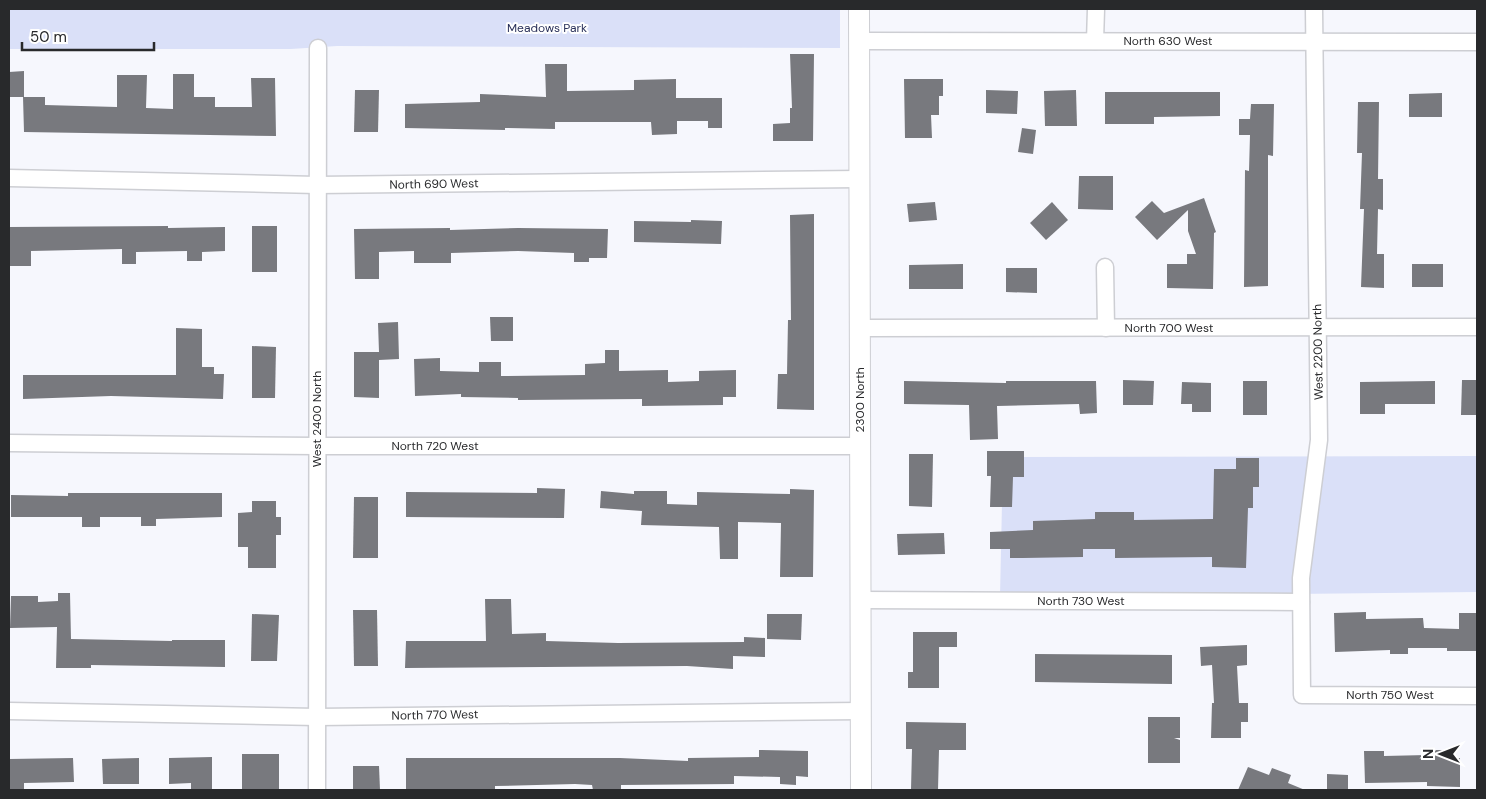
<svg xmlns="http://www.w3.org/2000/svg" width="1486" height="799" viewBox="0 0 1486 799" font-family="'DM Sans',sans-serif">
  <rect width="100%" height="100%" fill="#f6f7fd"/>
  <g fill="#dae0f8">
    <path d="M 9,9 L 840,9 L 840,48 L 337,46 L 291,49 L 9,49 Z"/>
    <path d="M 1477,456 L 1477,592 L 1000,597 L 1003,457 Z"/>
  </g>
  <g fill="#78797e">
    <path d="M 790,54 L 814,54 L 813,141 L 773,141 L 773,124 L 790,123 L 790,108 L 792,108 Z"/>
    <path d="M 545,64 L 567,64 L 567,91 L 634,90 L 634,80 L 676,79 L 676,98 L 722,98 L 722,128 L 708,128 L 708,121 L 677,121 L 677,134 L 652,135 L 651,122 L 555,122 L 555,129 L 505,128 L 505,130 L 405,128 L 405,104 L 480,102 L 480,94 L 546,97 Z"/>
    <path d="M 24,71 L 24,97 L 9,97 L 9,72 Z"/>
    <path d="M 173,74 L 194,74 L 194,97 L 215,97 L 215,107 L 252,107 L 251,78 L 275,78 L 276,136 L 24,132 L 23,97 L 45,97 L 45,105 L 117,107 L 117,75 L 147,75 L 146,108 L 173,109 Z"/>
    <path d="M 904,79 L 943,79 L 943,96 L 939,96 L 939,115 L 931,115 L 932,138 L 905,138 Z"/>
    <path d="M 355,90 L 379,90 L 378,132 L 354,132 Z"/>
    <path d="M 986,90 L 1018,91 L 1017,114 L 986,113 Z"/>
    <path d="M 1076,90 L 1077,126 L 1045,126 L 1044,91 Z"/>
    <path d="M 1105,92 L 1220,92 L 1220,116 L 1154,117 L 1154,124 L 1105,124 Z"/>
    <path d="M 1442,93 L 1442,117 L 1409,117 L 1409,94 Z"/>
    <path d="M 1358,102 L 1379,102 L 1378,179 L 1383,179 L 1383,210 L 1378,209 L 1377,254 L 1384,254 L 1384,288 L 1361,287 L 1364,209 L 1360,209 L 1362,153 L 1357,153 Z"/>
    <path d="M 1251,104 L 1274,104 L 1273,156 L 1268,155 L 1268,286 L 1244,287 L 1245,170 L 1249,171 L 1250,135 L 1239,135 L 1239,119 L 1250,119 Z"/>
    <path d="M 1022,128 L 1036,130 L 1033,154 L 1018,152 Z"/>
    <path d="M 1079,176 L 1113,176 L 1113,210 L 1078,209 Z"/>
    <path d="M 1204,198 L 1216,232 L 1214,233 L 1213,289 L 1167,288 L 1167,264 L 1187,264 L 1187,254 L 1196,254 L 1188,231 L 1188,210 L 1157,240 L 1135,217 L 1152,201 L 1164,213 Z"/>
    <path d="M 935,202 L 937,220 L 909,222 L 907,204 Z"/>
    <path d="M 1052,202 L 1068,220 L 1046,240 L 1030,223 Z"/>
    <path d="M 814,214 L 814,410 L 777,409 L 778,374 L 787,374 L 788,320 L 791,320 L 790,215 Z"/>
    <path d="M 691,220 L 722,221 L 721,244 L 634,242 L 634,221 L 691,222 Z"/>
    <path d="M 168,226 L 168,228 L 225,227 L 225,251 L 202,252 L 202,261 L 187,261 L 187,251 L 136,252 L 136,264 L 122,264 L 122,249 L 31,251 L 31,266 L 9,266 L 9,227 Z"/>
    <rect x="252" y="226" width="25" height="46"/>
    <path d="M 450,228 L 450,230 L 518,228 L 608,229 L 607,258 L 589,258 L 589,262 L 574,262 L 574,253 L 518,251 L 451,253 L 451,263 L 414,263 L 414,251 L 379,252 L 379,279 L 355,279 L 354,229 Z"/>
    <path d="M 963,264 L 963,289 L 909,289 L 909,265 Z"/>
    <rect x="1412" y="264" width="31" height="23"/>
    <path d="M 1006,268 L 1037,268 L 1037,293 L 1006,292 Z"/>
    <path d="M 490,317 L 513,317 L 513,341 L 491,341 Z"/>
    <path d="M 398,322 L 399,359 L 379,360 L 379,358 L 379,398 L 354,397 L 354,352 L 379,352 L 378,323 Z"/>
    <path d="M 176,328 L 202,329 L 202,367 L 214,367 L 214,374 L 224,374 L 223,399 L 111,396 L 23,399 L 23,375 L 176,375 Z"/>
    <path d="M 252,346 L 276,347 L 275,398 L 252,398 Z"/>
    <path d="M 605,350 L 619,350 L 619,371 L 668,370 L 668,382 L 699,381 L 699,371 L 736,370 L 736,397 L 723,397 L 723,405 L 642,406 L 642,399 L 518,400 L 518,398 L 461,397 L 461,394 L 415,396 L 414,359 L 440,358 L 440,371 L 479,372 L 479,362 L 501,362 L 501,376 L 585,375 L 585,364 L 605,363 Z"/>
    <path d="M 1123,380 L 1154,381 L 1153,405 L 1123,405 Z"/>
    <path d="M 1462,380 L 1477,380 L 1477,415 L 1461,415 Z"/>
    <path d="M 904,381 L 1006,383 L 1006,381 L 1096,381 L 1097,413 L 1080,414 L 1079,404 L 997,406 L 998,439 L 970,440 L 969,405 L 904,404 Z"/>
    <rect x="1243" y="381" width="24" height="34"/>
    <path d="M 1435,381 L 1435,404 L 1385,404 L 1385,414 L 1360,414 L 1360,382 Z"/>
    <path d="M 1182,382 L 1211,383 L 1211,412 L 1192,412 L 1192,404 L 1181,404 Z"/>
    <path d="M 987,451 L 1024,451 L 1024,477 L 1013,477 L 1012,507 L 990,507 L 991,476 L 987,476 Z"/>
    <path d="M 909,454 L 933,454 L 932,507 L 909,506 Z"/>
    <path d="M 1236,458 L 1259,458 L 1259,487 L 1253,487 L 1253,508 L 1248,508 L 1246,568 L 1212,567 L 1212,557 L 1115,558 L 1115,549 L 1083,549 L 1083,557 L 1023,558 L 1010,558 L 1010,549 L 990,549 L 990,532 L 1033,530 L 1033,521 L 1095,519 L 1095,512 L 1134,512 L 1134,520 L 1213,519 L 1214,469 L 1236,469 Z"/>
    <path d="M 537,488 L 565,489 L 564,518 L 406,517 L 406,492 L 537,493 Z"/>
    <path d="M 790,489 L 814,490 L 813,577 L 780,577 L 781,523 L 738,522 L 738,559 L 720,559 L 719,527 L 641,525 L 642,511 L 600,508 L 601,491 L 634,494 L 634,491 L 667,491 L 667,504 L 697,505 L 697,492 L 790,494 Z"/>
    <path d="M 68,493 L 222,493 L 222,517 L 156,519 L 156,526 L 141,526 L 141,517 L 100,517 L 100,527 L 82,527 L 82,517 L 11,517 L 11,495 L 68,496 Z"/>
    <path d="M 354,497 L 378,497 L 378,558 L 353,558 Z"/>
    <path d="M 252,501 L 276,501 L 276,517 L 281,517 L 281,535 L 276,535 L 276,568 L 248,568 L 248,547 L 238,547 L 238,513 L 252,512 Z"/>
    <path d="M 944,533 L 945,554 L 898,555 L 897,534 Z"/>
    <path d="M 58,593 L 70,593 L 71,639 L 172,641 L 172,640 L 225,640 L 225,667 L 91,665 L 91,668 L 56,668 L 57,627 L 10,628 L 11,596 L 38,596 L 38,602 L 58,601 Z"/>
    <path d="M 485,599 L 511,599 L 512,634 L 546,633 L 546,641 L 618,643 L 744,642 L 744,637 L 765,638 L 765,657 L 733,656 L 733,669 L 687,666 L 405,668 L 406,641 L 486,641 Z"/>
    <path d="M 353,610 L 377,610 L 378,666 L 354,666 Z"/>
    <path d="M 1366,612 L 1366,619 L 1423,618 L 1424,628 L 1459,629 L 1459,613 L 1477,613 L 1477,651 L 1447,651 L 1447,648 L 1408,648 L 1408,654 L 1390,654 L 1390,650 L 1335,652 L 1334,613 Z"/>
    <path d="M 252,614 L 279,615 L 277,661 L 251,661 Z"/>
    <path d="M 767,614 L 802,614 L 801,640 L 767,639 Z"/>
    <path d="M 913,632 L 957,632 L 957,647 L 939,647 L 939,688 L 908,688 L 908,672 L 913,672 Z"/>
    <path d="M 1247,645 L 1247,665 L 1237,666 L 1239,703 L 1248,703 L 1248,722 L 1241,722 L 1241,738 L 1211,738 L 1212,703 L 1214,703 L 1212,665 L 1201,666 L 1200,647 Z"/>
    <path d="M 1035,654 L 1172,655 L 1172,684 L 1035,682 Z"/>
    <path d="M 1148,717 L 1180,717 L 1180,738 L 1174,738 L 1180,740 L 1180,763 L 1148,763 Z"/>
    <path d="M 906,722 L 966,723 L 966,750 L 939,750 L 938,790 L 911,790 L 912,749 L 906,749 Z"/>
    <path d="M 759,750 L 808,751 L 808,777 L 796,776 L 796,785 L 780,784 L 780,777 L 734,776 L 734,784 L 621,785 L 621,790 L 593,790 L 592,785 L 575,784 L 495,786 L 495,790 L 406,790 L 406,758 L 620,758 L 688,761 L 688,758 L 759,757 Z"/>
    <path d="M 1427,750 L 1445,750 L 1445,758 L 1460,758 L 1460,787 L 1427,786 L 1427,782 L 1365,783 L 1364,751 L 1384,751 L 1384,756 L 1427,755 Z"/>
    <rect x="242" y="754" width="37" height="36"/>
    <path d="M 212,757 L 212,790 L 191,790 L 191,783 L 169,784 L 169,758 Z"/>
    <path d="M 73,758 L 74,782 L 24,783 L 24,790 L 9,790 L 9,759 Z"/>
    <path d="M 139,758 L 139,784 L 103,784 L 102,759 Z"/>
    <path d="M 353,766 L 379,766 L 380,790 L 353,790 Z"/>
    <path d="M 1248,767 L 1269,775 L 1272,768 L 1291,775 L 1288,783 L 1305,790 L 1238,790 Z"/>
    <path d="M 1327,774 L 1348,775 L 1348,790 L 1327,790 Z"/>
  </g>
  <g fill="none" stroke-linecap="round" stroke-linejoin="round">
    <g stroke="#cdced3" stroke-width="19">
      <g id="minor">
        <path d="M 1314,9 L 1319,440 L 1301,578 L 1302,695 L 1477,696"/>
        <path d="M 859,41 L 1477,42"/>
        <path d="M 1095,41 L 1096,9"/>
        <path d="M 9,178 L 317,185 L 860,179"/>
        <path d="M 1105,267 L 1106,328"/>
        <path d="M 860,328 L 1477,327"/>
        <path d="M 9,443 L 317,446 L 860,446"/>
        <path d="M 861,600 L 1301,602"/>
        <path d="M 9,711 L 317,717 L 861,711"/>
        <path d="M 317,790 L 318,48"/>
      </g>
    </g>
    <g stroke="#cdced3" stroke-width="22">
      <path id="tertiary" d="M 859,9 L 861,790"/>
    </g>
    <use href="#minor" stroke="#fff" stroke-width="16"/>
    <use href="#tertiary" stroke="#fff" stroke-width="20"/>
  </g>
  <g text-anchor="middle" stroke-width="4" stroke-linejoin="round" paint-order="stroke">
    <g font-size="12" fill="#2a315a" stroke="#fff">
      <text x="547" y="32">Meadows Park</text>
    </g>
    <g font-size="12" fill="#28292b" stroke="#fff">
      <text x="1168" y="45">North 630 West</text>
      <text transform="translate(434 184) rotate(-1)" y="4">North 690 West</text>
      <text x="1169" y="332">North 700 West</text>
      <text transform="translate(1318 352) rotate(-91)" y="4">West 2200 North</text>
      <text transform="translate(860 400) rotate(-90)" y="4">2300 North</text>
      <text transform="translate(317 419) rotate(-90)" y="4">West 2400 North</text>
      <text x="435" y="450">North 720 West</text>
      <text x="1081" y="605">North 730 West</text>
      <text x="1390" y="699">North 750 West</text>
      <text transform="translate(435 715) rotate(-1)" y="4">North 770 West</text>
    </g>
  </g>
  <rect width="1486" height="799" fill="none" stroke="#28292b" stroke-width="20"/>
  <g transform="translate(1441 754) rotate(270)" stroke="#ffffff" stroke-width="4" paint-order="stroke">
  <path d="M0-4L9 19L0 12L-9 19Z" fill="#28292b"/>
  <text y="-8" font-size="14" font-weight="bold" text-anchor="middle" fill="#28292b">N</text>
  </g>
  <path d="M22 42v8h132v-8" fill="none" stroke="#28292b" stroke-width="2.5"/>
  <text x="30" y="42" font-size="15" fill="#28292b" stroke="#ffffff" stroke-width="4" paint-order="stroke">50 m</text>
</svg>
